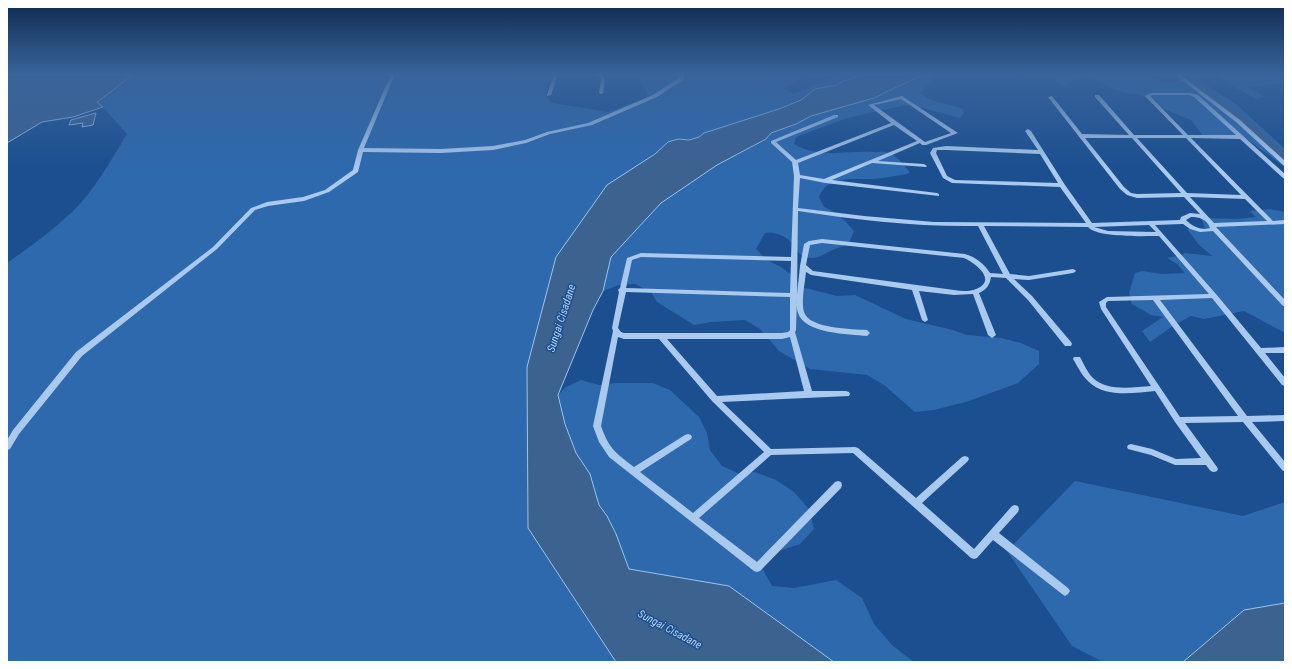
<svg xmlns="http://www.w3.org/2000/svg" width="1292" height="669" viewBox="0 0 1292 669" font-family="'Roboto Condensed',sans-serif">
  <rect width="100%" height="100%" fill="#1b4f8f"/>
  <g fill="#2e69ad">
    <path d="M 134,74 L 556,74 L 549,82 L 545,95 L 552,103 L 608,112 L 648,97 L 640,77 L 648,74 L 799,74 L 802,79 L 783,88 L 793,94 L 839,74 L 861,74 C 853,80 844,79 837,85 L 815,89 L 801,100 L 779,109 L 704,133 C 694,142 681,138 668,142 L 556,257 L 527,367 L 528,528 L 616,662 L 7,662 L 7,263 C 30,247 52,231 72,212 C 95,190 111,160 127,134 L 103,107 L 97,102 Z"/>
    <path d="M 924,74 L 936,74 L 930,83 L 920,93 C 931,103 949,103 963,109 L 964,113 L 960,118 L 912,105 L 901,106 L 847,118 L 796,137 L 794,144 C 820,159 846,150 874,152 C 879,152 885,151 889,153 C 899,157 903,165 910,172 L 907,174 C 899,175 891,177 883,178 C 861,182 829,171 819,197 L 824,207 L 836,213 L 846,222 L 854,231 L 849,243 C 844,246 840,247 835,249 C 825,252 819,261 805,257 C 797,254 795,247 790,241 C 784,235 772,231 765,233 L 756,249 L 767,260 L 781,267 L 793,276 L 801,287 L 837,296 L 855,295 L 906,319 L 949,329 L 967,335 L 1001,338 L 1021,343 L 1039,351 L 1039,364 L 1018,383 L 969,401 L 934,410 L 915,412 L 884,385 L 867,375 L 810,369 L 779,351 L 760,329 L 745,320 L 711,322 L 694,325 L 657,302 L 651,292 L 635,284 L 619,285 L 603,291 L 611,257 L 661,203 L 717,165 L 766,139 L 771,133 L 796,124 L 811,116 L 874,98 Z"/>
    <path d="M 1053,74 L 1143,74 C 1152,79 1166,85 1177,82 L 1179,80 L 1174,74 L 1285,74 L 1285,83 L 1249,88 L 1265,97 L 1256,99 L 1216,76 L 1198,79 L 1237,105 L 1285,149 L 1285,167 L 1243,136 L 1204,137 L 1191,120 L 1157,106 L 1157,101 L 1135,94 L 1124,93 L 1087,77 L 1071,81 L 1066,86 L 1057,83 Z"/>
    <path d="M 1270,209 L 1285,212 L 1285,333 L 1244,311 L 1204,319 L 1191,316 L 1176,324 L 1150,342 L 1142,331 L 1163,317 L 1151,315 L 1132,304 L 1129,293 L 1135,273 L 1142,271 L 1162,274 L 1185,273 L 1177,264 L 1167,258 L 1182,255 L 1184,253 L 1212,256 L 1199,245 L 1187,229 L 1205,228 L 1201,218 L 1237,219 L 1256,217 L 1250,211 Z"/>
    <path d="M 581,380 L 599,385 L 616,383 L 653,383 L 670,390 L 699,417 L 707,433 L 710,450 L 722,466 L 740,474 L 755,472 L 776,480 L 794,492 L 809,509 L 814,529 L 800,544 L 779,551 L 760,564 L 772,586 L 794,588 L 836,580 L 862,598 L 874,624 L 893,646 L 914,662 L 834,662 L 729,586 L 629,569 L 616,534 L 607,516 L 599,505 L 590,474 L 576,453 L 565,424 L 558,395 L 566,387 Z"/>
    <path d="M 1075,481 L 1243,516 L 1285,502 L 1285,603 L 1244,610 L 1183,662 L 1103,662 L 1072,646 L 1007,551 Z"/>
  </g>
  <g fill="#3c6290" stroke="#9cc4f0">
    <path d="M 7,74 L 134,74 L 97,102 L 103,107 L 73,117 L 42,122 L 7,143 Z"/>
    <path d="M 861,74 L 924,74 L 874,98 L 811,116 L 796,124 L 771,133 L 766,139 L 717,165 L 661,203 L 611,257 L 603,291 L 593,310 L 558,395 L 565,424 L 576,453 L 590,474 L 599,505 L 607,516 L 616,534 L 629,569 L 729,586 L 834,662 L 616,662 L 528,528 L 527,367 L 556,257 L 607,185 L 655,154 L 668,142 L 678,139 L 689,140 L 699,137 L 704,133 L 779,109 L 801,100 L 815,89 L 837,85 C 843,79 853,80 861,74 Z"/>
    <path d="M 96,113 L 93,125 L 82,127 L 83,123 L 69,125 L 71,120 Z"/>
    <path d="M 1285,603 L 1285,662 L 1183,662 L 1244,610 Z"/>
  </g>
  <g fill="none" stroke-linecap="round" stroke-linejoin="round">
    <path fill="#3c6290" fill-rule="evenodd" d="M 1176,74 L 1186,74 L 1247,119 L 1285,152 L 1285,160 L 1281,159 L 1239,123 Z"/>
    <g fill="#a9c9ee" fill-rule="evenodd">
      <path d="M 391,74 L 395,74 L 364,148 L 441,149 L 493,146 L 525,140 L 547,132 L 588,123 L 653,95 L 679,78 L 681,74 L 685,74 L 683,80 L 657,97 L 592,125 L 550,134 L 526,143 L 493,150 L 441,153 L 363,152 L 358,172 L 329,192 L 304,201 L 268,206 L 255,210 L 217,249 L 82,356 L 19,434 L 10,449 L 7,450 L 7,440 L 13,430 L 76,352 L 213,247 L 251,208 L 267,202 L 303,197 L 325,190 L 353,170 L 358,150 Z"/>
      <path d="M 554,74 L 558,74 L 551,95 L 547,96 L 547,95 Z"/>
      <path d="M 598,74 L 602,74 L 605,80 L 603,93 L 601,94 L 599,93 L 601,80 Z"/>
      <path d="M 1174,74 L 1179,74 L 1240,120 L 1285,161 L 1285,166 L 1283,165 L 1236,122 Z"/>
      <path d="M 1151,93 L 1190,93 L 1198,95 L 1285,174 L 1285,179 L 1283,178 L 1240,139 L 1191,138 L 1273,221 L 1285,220 L 1285,224 L 1216,227 L 1285,300 L 1285,306 L 1283,306 L 1213,231 L 1200,232 L 1190,229 L 1183,224 L 1155,225 L 1216,294 L 1261,348 L 1285,347 L 1285,353 L 1265,353 L 1285,378 L 1285,386 L 1282,385 L 1212,298 L 1160,300 L 1247,416 L 1285,415 L 1285,421 L 1252,422 L 1285,462 L 1285,472 L 1282,470 L 1243,422 L 1185,423 L 1217,467 L 1218,469 L 1217,471 C 1211,474 1209,469 1206,465 L 1175,465 L 1151,455 L 1128,449 L 1127,447 L 1128,445 L 1131,444 L 1152,449 L 1176,459 L 1201,458 L 1175,422 L 1155,391 C 1134,393 1105,398 1089,382 C 1082,376 1078,367 1073,359 L 1074,357 L 1080,357 C 1084,364 1087,372 1093,378 C 1108,392 1133,387 1151,386 L 1101,309 L 1099,302 L 1107,297 L 1209,294 L 1159,236 C 1145,236 1097,238 1088,227 L 984,226 L 1010,274 L 1029,276 L 1073,269 L 1075,270 L 1076,271 L 1075,272 L 1073,273 L 1029,280 L 1014,279 L 1032,296 L 1071,342 L 1072,344 L 1071,346 L 1065,346 L 1028,300 L 1006,278 L 991,277 C 990,285 986,290 979,293 L 996,335 L 992,338 L 988,335 L 973,294 L 954,295 L 919,291 L 928,320 L 925,322 L 922,320 L 912,290 L 811,275 L 806,272 C 805,283 801,301 804,312 C 809,329 853,329 867,330 L 870,333 L 867,336 C 849,334 805,334 798,313 C 796,308 797,299 797,296 L 796,330 L 795,332 L 812,391 L 846,391 L 849,392 L 850,394 L 849,396 L 722,402 L 771,449 L 855,447 L 858,448 L 916,498 L 962,457 L 965,456 L 968,457 L 969,459 L 968,461 L 922,503 L 974,549 L 1012,506 L 1015,505 L 1018,506 L 1019,509 L 1018,512 L 999,533 L 1068,588 L 1070,591 L 1068,594 L 1065,596 L 1062,594 L 993,540 L 977,558 L 974,559 L 971,558 L 853,453 L 771,455 L 699,518 L 757,562 L 835,482 L 838,481 L 841,482 L 842,485 L 841,488 L 760,571 L 757,572 L 754,571 L 609,457 L 599,442 L 593,426 L 613,331 L 612,328 L 619,292 L 618,290 L 620,288 L 627,258 L 641,253 L 791,257 L 794,176 L 792,162 L 771,143 L 771,141 L 834,115 L 838,115 L 838,117 L 776,142 L 796,160 L 891,123 L 868,105 L 902,96 L 958,133 L 926,145 L 922,145 L 920,143 L 878,161 L 924,164 L 927,166 L 926,167 L 872,163 L 832,180 L 937,193 L 939,194 L 939,196 L 825,183 L 800,178 L 798,208 L 864,216 L 934,222 L 1086,223 L 1060,187 L 952,183 L 943,178 L 930,153 L 933,148 L 946,146 L 1038,150 L 1025,131 L 1028,129 L 1031,131 L 1065,185 L 1092,223 L 1180,220 L 1181,217 L 1190,213 L 1200,214 L 1184,197 L 1137,198 L 1127,195 L 1120,189 L 1048,97 L 1052,96 L 1082,134 L 1129,135 L 1095,97 L 1095,95 L 1099,95 L 1134,135 L 1183,135 L 1145,96 ZM 1152,95 L 1190,95 L 1194,97 L 1236,135 L 1188,135 L 1150,96 ZM 901,99 L 951,133 L 925,142 L 874,105 ZM 894,125 L 917,141 L 824,179 L 800,175 L 798,163 ZM 1085,138 L 1132,138 L 1181,193 L 1137,194 L 1131,193 L 1124,187 ZM 1137,138 L 1186,138 L 1241,195 L 1187,193 ZM 937,150 L 946,150 L 1040,154 L 1058,183 L 955,180 L 947,176 L 936,153 ZM 1190,197 L 1245,199 L 1267,221 L 1214,223 ZM 798,211 C 858,220 917,227 978,226 L 1003,274 L 990,273 C 984,263 975,257 965,254 L 822,239 L 809,241 L 804,244 L 800,266 L 797,295 ZM 1191,217 C 1199,217 1207,219 1210,228 C 1201,231 1192,226 1186,220 ZM 1149,225 L 1156,232 L 1108,231 L 1094,227 ZM 822,243 L 964,258 C 975,263 998,280 976,289 C 969,292 961,291 954,290 L 813,271 L 806,265 L 810,245 ZM 641,257 L 791,261 L 790,293 L 626,288 L 632,260 ZM 626,292 L 790,297 L 790,330 L 788,332 L 782,333 L 624,333 L 621,332 L 618,328 ZM 1153,300 L 1238,416 L 1180,417 L 1106,307 L 1106,303 L 1108,301 ZM 618,337 L 624,339 L 659,339 L 712,401 L 764,452 L 693,513 L 640,472 L 691,439 L 692,437 L 691,435 L 688,434 L 685,435 L 634,467 C 616,453 609,449 601,426 ZM 790,337 L 804,391 L 717,396 L 667,339 L 782,339 Z"/>
    </g>
  </g>
  <linearGradient id="sky" x2="0" y2="1"><stop stop-color="#0f2b4f"/><stop offset="0.44" stop-color="#39639b"/><stop offset="1" stop-color="#39639b" stop-opacity="0"/></linearGradient>
  <rect width="1292" height="168" fill="url(#sky)"/>
  <g text-anchor="middle" stroke-width="3" stroke-linejoin="round" paint-order="stroke">
    <g font-size="11" font-style="italic" fill="#b5d3f5" stroke="#1b4f8f">
      <text transform="translate(561 318) rotate(-72)" y="4">Sungai Cisadane</text>
      <text transform="translate(670 629) rotate(28)" y="4">Sungai Cisadane</text>
    </g>
  </g>
  <rect width="1292" height="669" fill="none" stroke="#ffffff" stroke-width="16"/>
</svg>
